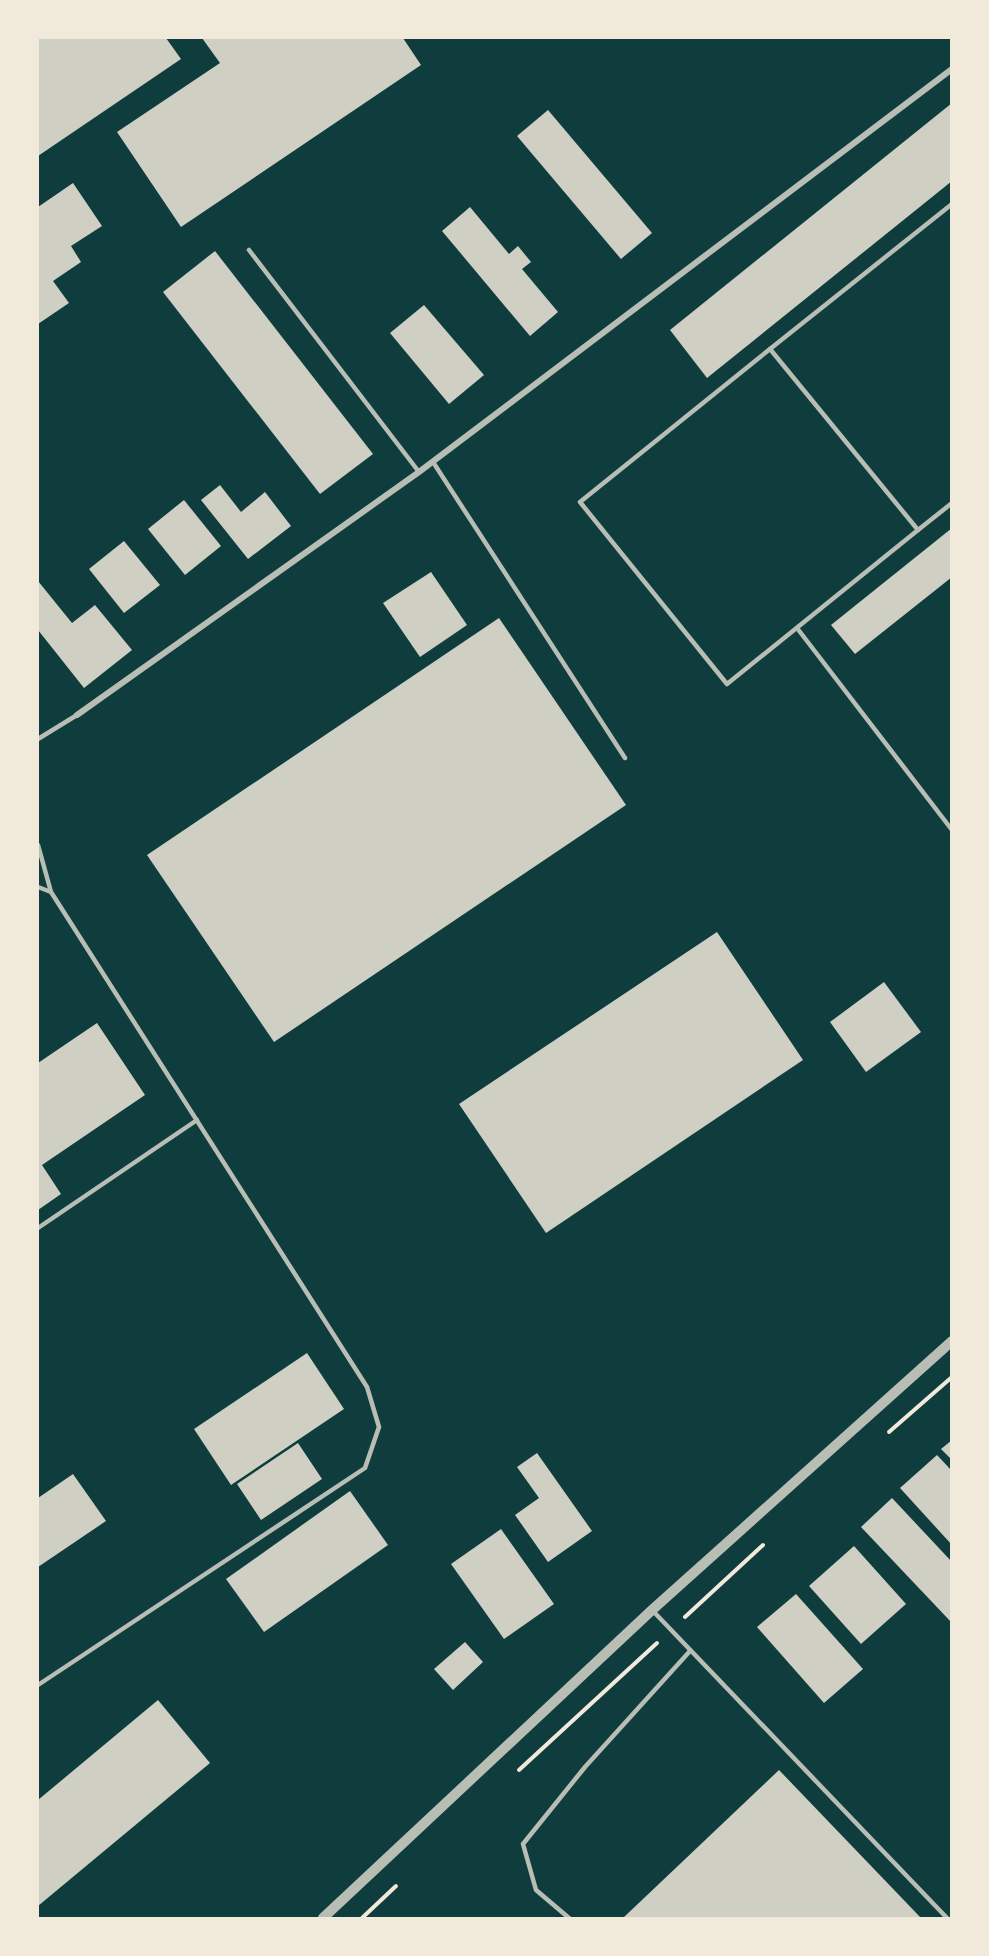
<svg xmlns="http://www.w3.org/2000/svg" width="989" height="1956" viewBox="0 0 989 1956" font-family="'Alegreya Sans',sans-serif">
  <rect width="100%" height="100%" fill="#0f3d3e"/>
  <g fill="#cfcfc3">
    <path d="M 38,38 L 166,38 L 181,59 L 38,156 Z"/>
    <path d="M 202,38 L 403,38 L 421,65 L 181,227 L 117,132 L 220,63 Z"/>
    <path d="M 952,103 L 952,181 L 707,378 L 670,330 Z"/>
    <path d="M 548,110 L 652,233 L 621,259 L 517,136 Z"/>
    <path d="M 73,183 L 102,226 L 71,246 L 81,262 L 53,281 L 69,303 L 38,324 L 38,207 Z"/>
    <path d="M 470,207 L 509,254 L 518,246 L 531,262 L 522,269 L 558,312 L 530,336 L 442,231 Z"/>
    <path d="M 215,251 L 373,454 L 320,494 L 163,292 Z"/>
    <path d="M 424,305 L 484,375 L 449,404 L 390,333 Z"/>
    <path d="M 220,485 L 241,512 L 265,492 L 291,526 L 248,559 L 201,500 Z"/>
    <path d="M 184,500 L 221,546 L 185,575 L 148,529 Z"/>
    <path d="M 952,528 L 952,577 L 855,654 L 831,625 Z"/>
    <path d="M 124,541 L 160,585 L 124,613 L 89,569 Z"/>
    <path d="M 431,572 L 467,625 L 420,657 L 383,603 Z"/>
    <path d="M 38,581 L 72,623 L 95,605 L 132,650 L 84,688 L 38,630 Z"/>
    <path d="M 499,618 L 626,805 L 274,1042 L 147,855 Z"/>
    <path d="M 717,932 L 803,1060 L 546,1233 L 459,1104 Z"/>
    <path d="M 884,982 L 921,1032 L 866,1072 L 830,1022 Z"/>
    <path d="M 97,1023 L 145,1095 L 42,1165 L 61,1194 L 38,1210 L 38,1063 Z"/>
    <path d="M 307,1353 L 344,1409 L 231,1485 L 194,1429 Z"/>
    <path d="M 952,1440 L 952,1460 L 941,1449 Z"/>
    <path d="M 298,1443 L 322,1479 L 261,1520 L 237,1484 Z"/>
    <path d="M 537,1453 L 592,1531 L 548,1562 L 515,1515 L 539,1498 L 517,1467 Z"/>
    <path d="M 937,1455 L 952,1471 L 952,1545 L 900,1488 Z"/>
    <path d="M 73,1474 L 106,1521 L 38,1567 L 38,1498 Z"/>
    <path d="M 350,1491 L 388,1545 L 264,1632 L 226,1579 Z"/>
    <path d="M 892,1498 L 952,1562 L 952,1623 L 861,1527 Z"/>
    <path d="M 501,1529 L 554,1604 L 504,1639 L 451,1564 Z"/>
    <path d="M 854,1546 L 906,1604 L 861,1644 L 809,1586 Z"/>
    <path d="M 796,1594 L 863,1669 L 824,1703 L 757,1627 Z"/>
    <path d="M 465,1642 L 483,1662 L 453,1690 L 434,1669 Z"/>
    <path d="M 158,1700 L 210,1763 L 38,1906 L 38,1800 Z"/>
    <path d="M 779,1770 L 921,1918 L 623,1918 Z"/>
  </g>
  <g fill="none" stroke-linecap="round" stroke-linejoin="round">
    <g stroke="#f1e9da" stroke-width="4">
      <path d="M 889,1432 L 952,1377"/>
      <path d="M 685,1617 L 763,1545"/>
      <path d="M 519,1770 L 657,1643"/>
      <path d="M 362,1918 L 396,1886"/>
    </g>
    <g stroke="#b8beb3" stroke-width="4.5">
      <path d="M 249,250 L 419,472"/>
      <path d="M 770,349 L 918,530 L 727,684 L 580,502 Z"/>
      <path d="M 770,349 L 952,204"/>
      <path d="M 433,462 L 625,758"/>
      <path d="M 918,530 L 952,503"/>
      <path d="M 797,628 L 952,830"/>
      <path d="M 38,739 L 77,715"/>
      <path d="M 38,845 L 51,892 L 367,1387 L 379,1427 L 365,1468 L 38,1685"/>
      <path d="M 38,887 L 51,892"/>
      <path d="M 38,1228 L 197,1120"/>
      <path d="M 652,1610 L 947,1918"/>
      <path d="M 569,1918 L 536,1890 L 523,1844 L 585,1767 L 690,1651"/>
    </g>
    <path stroke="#b8beb3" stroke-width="6" d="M 77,715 L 419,472 L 952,69"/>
    <path stroke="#b8beb3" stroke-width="10" d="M 323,1918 L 652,1610 L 952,1341"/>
  </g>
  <rect width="989" height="1956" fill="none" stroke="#f1e9da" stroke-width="78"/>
</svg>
